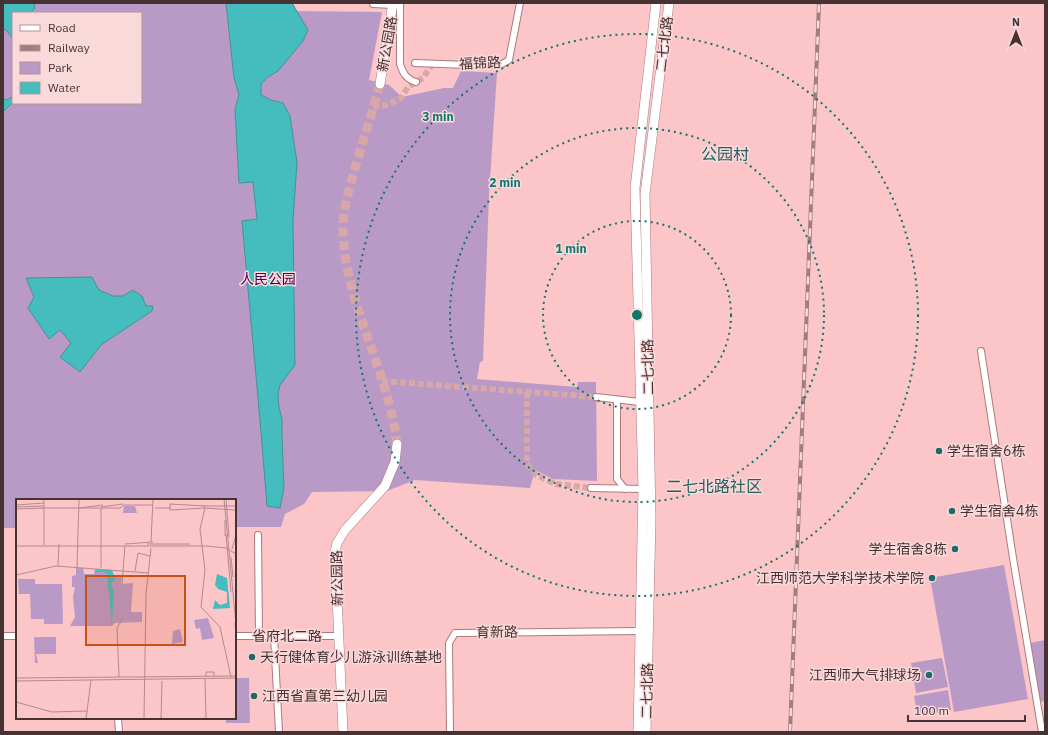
<svg xmlns="http://www.w3.org/2000/svg" width="1048" height="735" viewBox="0 0 1048 735" font-family="'IBM Plex Sans','Noto Sans SC',sans-serif">
  <rect width="100%" height="100%" fill="#fcc5c7"/>
  <g fill="#b99ac6" fill-rule="evenodd">
    <path d="M 3,3 L 293,3 L 295,11 L 382,12 L 369,80 L 389,85 L 402,97 L 444,88 L 453,88 L 461,71 L 497,73 L 489,195 L 483,361 L 480,362 L 477,379 L 577,387 L 578,382 L 596,382 L 597,481 L 553,479 L 535,470 L 530,488 L 415,480 L 387,491 L 312,492 L 304,504 L 285,514 L 281,527 L 235,527 L 235,500 L 17,500 L 17,528 L 3,528 ZM 13,13 L 141,13 L 141,103 L 13,103 Z"/>
    <path d="M 1004,565 L 1028,699 L 954,712 L 930,578 Z"/>
    <path d="M 1045,640 L 1045,701 L 1040,702 L 1030,643 Z"/>
    <path d="M 942,658 L 948,687 L 916,693 L 911,663 Z"/>
    <path d="M 235,678 L 249,678 L 250,723 L 226,723 L 226,718 L 235,718 Z"/>
    <path d="M 948,690 L 951,710 L 918,716 L 914,696 Z"/>
  </g>
  <g fill="#45bcbd" stroke="#469394">
    <path d="M 3,3 L 34,3 L 35,8 L 31,13 L 13,13 L 13,39 L 6,30 L 3,29 Z"/>
    <path d="M 226,3 L 292,3 L 308,30 L 303,41 L 278,71 L 268,77 L 261,84 L 261,95 L 271,100 L 283,103 L 290,116 L 297,162 L 293,221 L 295,365 L 280,385 L 278,394 L 279,407 L 282,419 L 282,436 L 284,488 L 280,508 L 267,506 C 260,411 250,316 242,221 L 257,219 L 253,182 L 239,183 L 235,110 L 239,94 L 234,78 Z"/>
    <path d="M 13,96 L 13,102 L 3,112 L 3,98 L 7,100 Z"/>
    <path d="M 92,277 L 99,290 L 113,296 L 123,296 L 133,290 L 142,296 L 146,306 L 153,306 L 152,311 L 101,345 L 80,372 L 60,357 L 71,343 L 60,330 L 49,339 L 28,308 L 34,297 L 26,278 Z"/>
  </g>
  <g fill="none" stroke-linecap="round" stroke-linejoin="round">
    <g stroke="#d8a8a9" stroke-width="6" stroke-dasharray="6 3" stroke-linecap="butt">
      <path d="M 373,107 L 387,105 L 401,98 L 408,87 L 423,78 L 433,63"/>
      <path d="M 382,381 L 596,397"/>
      <path d="M 527,392 L 527,464 L 536,475 L 556,484 L 591,488"/>
    </g>
    <path stroke="#d8a8a9" stroke-width="9" stroke-dasharray="9 4.5" stroke-linecap="butt" d="M 380,84 C 372,114 362,143 354,172 C 348,193 342,213 343,235 C 347,308 389,372 397,444"/>
    <g stroke="#ac7a7d" stroke-width="8">
      <g id="street">
        <path d="M 400,3 L 400,64 C 403,73 406,79 416,82"/>
        <path d="M 373,4 L 393,5"/>
        <path d="M 415,63 L 468,65 L 502,64 L 509,60 L 520,3"/>
        <path d="M 981,351 L 1013,558 L 1042,732"/>
        <path d="M 596,397 L 640,402"/>
        <path d="M 617,400 L 617,479 L 625,489"/>
        <path d="M 591,488 L 643,489"/>
        <path d="M 258,535 L 259,636"/>
        <path d="M 3,636 L 17,636"/>
        <path d="M 235,636 L 338,636"/>
        <path d="M 274,636 L 279,732"/>
        <path d="M 118,718 L 119,732"/>
        <path d="M 450,732 L 449,643 L 455,633 L 640,631"/>
      </g>
    </g>
    <g stroke="#ac7a7d" stroke-width="10">
      <g id="secondary">
        <path d="M 380,84 L 393,3"/>
        <path d="M 343,732 L 335,552 L 337,543 L 345,530 L 385,486 L 395,462 L 397,444"/>
        <path d="M 638,732 L 643,489 L 635,188 L 656,3"/>
        <path d="M 646,732 L 651,520 L 645,194 L 669,3"/>
      </g>
    </g>
    <use href="#street" stroke="#fff" stroke-width="6"/>
    <use href="#secondary" stroke="#fff" stroke-width="9"/>
    <g stroke="#a27c7e" stroke-width="4">
      <path id="rail" d="M 790,732 L 819,3"/>
    </g>
    <use href="#rail" stroke="#fad9da" stroke-width="2.5" stroke-dasharray="8" stroke-linecap="butt"/>
  </g>
  <g fill="none" stroke="#0f766e" stroke-width="2" stroke-dasharray="2 4">
    <circle cx="637" cy="315" r="94"/>
    <circle cx="637" cy="315" r="187"/>
    <circle cx="637" cy="315" r="281"/>
  </g>
  <g fill="#1e6a6b" stroke="#fad9da" stroke-width="1.5">
    <circle cx="939" cy="451" r="4"/>
    <circle cx="952" cy="511" r="4"/>
    <circle cx="955" cy="549" r="4"/>
    <circle cx="932" cy="578" r="4"/>
    <circle cx="252" cy="657" r="4"/>
    <circle cx="929" cy="675" r="4"/>
    <circle cx="254" cy="696" r="4"/>
  </g>
  <g text-anchor="middle" stroke-width="3" stroke-linejoin="round" paint-order="stroke">
    <g font-size="14" fill="#473233" stroke="#fad9da">
      <text transform="translate(387 44) rotate(-80)" y="5">新公园路</text>
      <text transform="translate(664 44) rotate(-83)" y="5">二七北路</text>
      <text transform="translate(480 63) rotate(-3)" y="5">福锦路</text>
      <text transform="translate(648 367) rotate(-91)" y="5">二七北路</text>
      <text transform="translate(337 578) rotate(-91)" y="5">新公园路</text>
      <text transform="translate(497 632) rotate(-1)" y="5">育新路</text>
      <text x="287" y="641">省府北二路</text>
      <text transform="translate(647 691) rotate(-89)" y="5">二七北路</text>
    </g>
    <g font-size="14" fill="#430456" stroke="#fad9da">
      <text x="268" y="284">人民公园</text>
    </g>
    <g font-size="14" fill="#473233" stroke="#fad9da" text-anchor="start">
      <text x="947" y="456">学生宿舍6栋</text>
      <text x="960" y="516">学生宿舍4栋</text>
      <text x="947" y="554" text-anchor="end">学生宿舍8栋</text>
      <text x="924" y="583" text-anchor="end">江西师范大学科学技术学院</text>
      <text x="260" y="662">天行健体育少儿游泳训练基地</text>
      <text x="921" y="680" text-anchor="end">江西师大气排球场</text>
      <text x="262" y="701">江西省直第三幼儿园</text>
    </g>
    <g font-size="16" fill="#255f60" stroke="#fad9da">
      <text x="725" y="160">公园村</text>
      <text x="714" y="492">二七北路社区</text>
    </g>
  </g>
  <g transform="translate(16 499)">
    <rect width="220" height="220" fill="#fcc5c7"/>
    <path d="M 108,7 L 119,7 L 121,14 L 107,14 ZM 60,69 L 67,69 L 68,75 L 78,75 L 79,70 L 96,71 L 98,78 L 106,78 L 105,85 L 117,84 L 115,113 L 126,113 L 126,123 L 99,124 L 96,127 L 54,127 L 59,118 L 57,98 L 59,88 L 56,88 L 56,77 L 60,76 ZM 2,80 L 19,80 L 19,85 L 46,85 L 47,125 L 28,125 L 28,120 L 15,120 L 14,95 L 3,95 ZM 192,119 L 198,139 L 186,141 L 184,129 L 180,130 L 178,121 ZM 164,130 L 167,143 L 156,145 L 157,132 ZM 18,138 L 40,138 L 40,155 L 20,155 L 22,164 L 19,164 Z" fill="#b99ac6"/>
    <path d="M 79,71 L 96,71 L 99,80 L 95,85 L 98,93 L 96,125 L 91,76 L 89,73 L 79,73 ZM 201,75 L 211,79 L 214,109 L 197,110 L 199,101 L 204,106 L 211,104 L 211,93 L 202,90 L 199,86 Z" fill="#45bcbd"/>
    <path fill="none" stroke="#b48a8c" stroke-width="1" d="M 28,0 L 28,46M 208,0 L 220,125M 210,0 L 213,38M 0,6 L 28,4M 187,7 L 220,7M 0,8 L 27,7M 85,8 L 107,5M 26,9 L 103,9M 63,9 L 87,6M 139,9 L 155,9M 188,9 L 220,11M 189,9 L 184,30 L 189,71 L 185,108 L 204,128 L 215,178M 189,9 L 154,11 L 154,5 L 189,7M 0,10 L 28,9M 103,10 L 108,6 L 137,6M 209,21 L 209,37M 210,35 L 215,93M 135,43 L 137,0M 109,45 L 137,43M 131,45 L 174,45M 0,47 L 191,47 L 210,49 L 220,55M 216,50 L 220,36M 215,58 L 217,78M 42,67 L 43,45M 61,68 L 63,0M 85,69 L 85,9M 119,72 L 122,54 L 134,57M 0,76 L 40,67 L 132,74M 106,85 L 109,46M 219,123 L 220,137M 190,177 L 190,173 L 198,173 L 198,177M 103,178 L 101,129 L 107,119M 0,179 L 220,177M 189,179 L 190,220M 0,182 L 220,179M 0,203 L 36,213 L 71,212M 70,220 L 75,181M 128,220 L 130,95 L 135,49M 145,220 L 146,182"/>
    <path fill="#c85114" fill-opacity="0.15" stroke="#c85114" stroke-width="2" d="M 70,77 L 169,77 L 169,146 L 70,146 Z"/>
    <rect width="220" height="220" fill="none" stroke="#473233" stroke-width="2"/>
  </g>
  <circle cx="637" cy="315" r="6" fill="#0f766e" stroke="#fad9da" stroke-width="2"/>
  <g font-size="12" text-anchor="middle" font-weight="bold" fill="#0f766e" stroke="#fad9da" stroke-width="3" stroke-linejoin="round" paint-order="stroke">
    <text x="438" y="121">3 min</text>
    <text x="505" y="187">2 min</text>
    <text x="571" y="253">1 min</text>
  </g>
  <rect width="1048" height="735" fill="none" stroke="#473233" stroke-width="8"/>
  <rect x="12" y="12" width="130" height="92" fill="#fad9da" stroke="#b29697"/>
  <rect x="20" y="25" width="20" height="6" fill="#ffffff" stroke="#b29697"/>
  <text x="48" y="32" font-size="12" fill="#473233">Road</text>
  <rect x="20" y="45" width="20" height="6" fill="#a27c7e" stroke="#b29697"/>
  <text x="48" y="52" font-size="12" fill="#473233">Railway</text>
  <rect x="20" y="62" width="20" height="12" fill="#b99ac6" stroke="#b29697"/>
  <text x="48" y="72" font-size="12" fill="#473233">Park</text>
  <rect x="20" y="82" width="20" height="12" fill="#45bcbd" stroke="#b29697"/>
  <text x="48" y="92" font-size="12" fill="#473233">Water</text>
  <g transform="translate(1016 32)" stroke="#fad9da" stroke-width="3" paint-order="stroke">
  <path d="M0-3L7 15L0 10L-7 15Z" fill="#473233"/>
  <text y="-6" font-size="11" font-weight="bold" text-anchor="middle" fill="#473233">N</text>
  </g>
  <path d="M908 715v6h117v-6" fill="none" stroke="#473233" stroke-width="2"/>
  <text x="914" y="715" font-size="12" fill="#473233" stroke="#fad9da" stroke-width="3" paint-order="stroke">100 m</text>
</svg>
